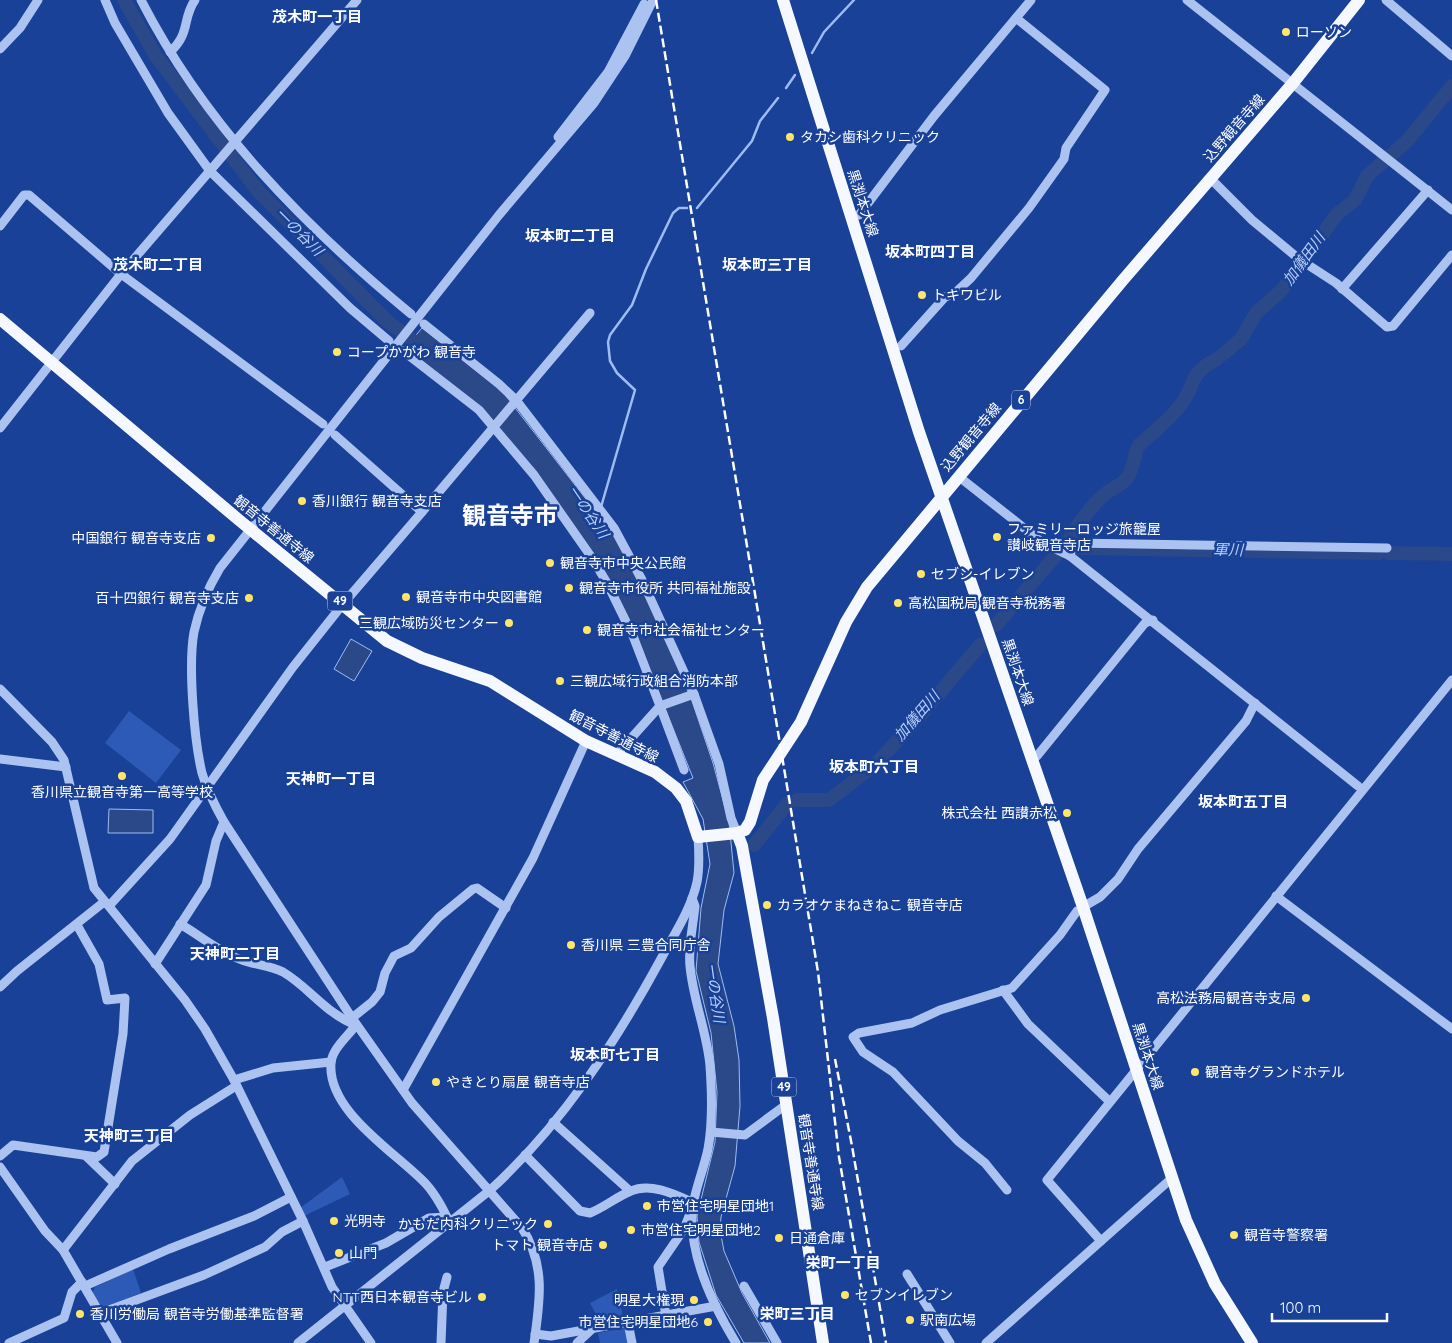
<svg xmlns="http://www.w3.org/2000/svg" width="1452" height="1343" viewBox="0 0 1452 1343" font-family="Quicksand,'Noto Sans JP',sans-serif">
  <rect width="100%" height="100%" fill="#184197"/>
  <g fill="#2c5ab6">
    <path d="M 129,711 L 181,750 L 156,783 L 105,743 Z"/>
    <path d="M 342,1177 L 350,1194 L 304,1216 L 300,1208 Z"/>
    <path d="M 133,1269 L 141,1293 L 103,1308 L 99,1307 L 92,1294 L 95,1287 Z"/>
    <path d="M 617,1289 L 623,1316 L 620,1319 L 600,1322 L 590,1303 Z"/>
    <path d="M 624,1328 L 628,1343 L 600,1343 L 598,1333 Z"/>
  </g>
  <g fill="#2b4889" stroke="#9ebcf3">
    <path d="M 422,328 L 502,391 L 617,539 L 658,619 L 692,701 L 713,763 L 729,822 L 734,873 L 724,910 L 718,964 L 734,1026 L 739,1060 L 740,1106 L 735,1166 L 721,1217 L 720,1230 L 724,1251 L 742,1293 L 770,1343 L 744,1343 L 716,1295 L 699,1242 L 697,1216 L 715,1142 L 717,1092 L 711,1033 L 696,971 L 701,908 L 710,864 L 703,819 L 683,782 L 693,778 L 636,636 L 598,561 L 502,433 L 404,349 Z"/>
    <path d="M 351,639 L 372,651 L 354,681 L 334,669 Z"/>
    <path d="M 109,809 L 153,810 L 153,833 L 108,833 Z"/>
  </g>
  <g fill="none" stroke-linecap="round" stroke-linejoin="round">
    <g stroke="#9ebcf3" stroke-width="2.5">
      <path d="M 812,53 L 824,32 L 854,0"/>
      <path d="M 786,88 L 795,75"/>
      <path d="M 697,208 L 752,141 L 760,121 L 778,98"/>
      <path d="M 601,507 L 635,390 L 617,373 L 610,361 L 608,342 L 610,335 L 632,305 L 646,269 L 673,213 L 679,208 L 687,208"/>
    </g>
    <g stroke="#2b4889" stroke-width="14">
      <path d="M 124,0 L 156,56 L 258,191 L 388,322 L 427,351"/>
      <path d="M 1389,157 L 1408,140 L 1452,86"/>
      <path d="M 1222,355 L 1241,339 L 1256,313 L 1283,289 L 1337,214 L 1355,200 L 1367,176 L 1384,161"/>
      <path d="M 1064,547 C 1076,529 1088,508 1105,494 C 1112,488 1122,485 1127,478 C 1135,467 1133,456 1139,445 C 1152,433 1168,421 1179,407 C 1198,384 1185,376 1217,359"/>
      <path d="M 1076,548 L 1379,553"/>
      <path d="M 1388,553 L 1452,554"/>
      <path d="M 996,625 L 1057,554"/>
      <path d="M 797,800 L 829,800 L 876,764 L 920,716 L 980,645"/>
      <path d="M 754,845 L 787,804"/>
    </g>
    <g stroke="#acc3f1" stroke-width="9">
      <path d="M 105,0 L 115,23 L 168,113 L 210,171 L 350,308 L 389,341"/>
      <path d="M 141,0 C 205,125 303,225 411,314"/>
      <path d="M 1187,0 L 1452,210"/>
      <path d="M 1386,0 L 1452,56"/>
      <path d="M 0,49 L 20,28 L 38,0"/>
      <path d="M 170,52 C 191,33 182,18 195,0"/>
      <path d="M 558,137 L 608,72 L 644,4"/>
      <path d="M 1210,178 L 1252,220 L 1299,259 L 1336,283 L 1387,327 L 1393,326 L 1452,255"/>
      <path d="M 859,215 L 934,116 L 1031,0"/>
      <path d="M 0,226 L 24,195 L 29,195 L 121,274 L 323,424"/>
      <path d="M 1342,289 L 1428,190"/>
      <path d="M 424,324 L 499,384 L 516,400 L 614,528 L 642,580 L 694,694 L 719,764 L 731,818 L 737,833"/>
      <path d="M 901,346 L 945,297 L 955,293 L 971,278 L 1029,208 L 1064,159 L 1066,148 L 1105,90 L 1016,18"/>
      <path d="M 403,351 L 479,410 L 534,475 L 592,558 L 607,583 L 633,636 L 660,706 L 616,755"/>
      <path d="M 0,428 L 121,274 L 357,0"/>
      <path d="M 335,435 L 422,512 L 590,313"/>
      <path d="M 958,476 L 1043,543 L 1070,556 L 1358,786"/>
      <path d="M 1070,556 L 1073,543 L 1387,548"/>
      <path d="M 0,689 L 52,742 L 64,760 L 94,888 L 185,1000 L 205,1029 L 234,1080 L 303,1221 L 332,1287 L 371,1343"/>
      <path d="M 1037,756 L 1145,623 L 1153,620"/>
      <path d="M 0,759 L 66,767"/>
      <path d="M 684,770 L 660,706 L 694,694"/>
      <path d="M 1276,896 L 1452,1029"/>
      <path d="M 692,898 L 695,906 C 693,926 688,947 690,966 C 693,1000 707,1032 710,1066 C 712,1094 713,1122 708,1149 C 703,1173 692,1195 692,1219 C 692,1262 714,1307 736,1343"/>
      <path d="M 1088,904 L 1100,897 L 1118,879 L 1138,849 L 1246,721 L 1255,703"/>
      <path d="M 109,906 L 170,839 L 293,667 L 343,604 L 422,512"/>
      <path d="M 180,924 C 201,936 219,952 242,960 C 255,965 270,965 283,972 C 310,988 326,1014 356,1025 C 348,1036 332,1049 331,1063 C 327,1112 397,1153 426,1184 C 435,1194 445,1211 449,1223"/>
      <path d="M 155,964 L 206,885 L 216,841 L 224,822"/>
      <path d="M 0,987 L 17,971 L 104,902"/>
      <path d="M 1003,990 L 1028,1024 L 1109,1101"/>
      <path d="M 352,1018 L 372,1002 L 380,992 L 385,973 L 394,956 L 411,948 L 439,917 L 473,889 L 477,888 L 506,908"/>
      <path d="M 234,1080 L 273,1068 L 331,1062"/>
      <path d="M 403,1090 L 533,858 L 586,741"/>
      <path d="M 553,1122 L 630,1191"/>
      <path d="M 711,1132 L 745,1135 L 787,1104"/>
      <path d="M 525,1155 L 580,1211 L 590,1213 C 605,1207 616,1197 631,1191 C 651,1182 676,1195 694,1203 L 684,1229 L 658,1267 L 666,1316"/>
      <path d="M 0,1156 L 13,1145 L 97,1157 L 104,1152 L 123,1034 L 125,998 L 107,1000 L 99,964 L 77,925"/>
      <path d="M 86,1156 L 115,1184"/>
      <path d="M 0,1167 L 45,1231 L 63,1250 L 117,1343"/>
      <path d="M 1007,1190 L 985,1163 L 958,1141 L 893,1072 L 863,1052 L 853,1037 L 859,1033 L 912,1023 L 940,1010 L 1012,988 L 1060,935 L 1077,911"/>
      <path d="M 1101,1241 L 1047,1180 L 1452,680"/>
      <path d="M 63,1250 L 132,1161 L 190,1115 L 236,1086"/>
      <path d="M 325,1267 L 386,1243 L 429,1218 L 447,1217"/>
      <path d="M 907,1274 L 950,1343"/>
      <path d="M 85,1286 L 169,1249 L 254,1216 L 291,1197"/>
      <path d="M 744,1286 L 777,1343"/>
      <path d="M 101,1313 L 204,1275 L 265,1247 L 282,1232 L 303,1221"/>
      <path d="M 628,1323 L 632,1343"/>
      <path d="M 535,1334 L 551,1336 L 716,1306"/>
      <path d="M 9,1343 L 64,1318 L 72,1292 L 82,1282"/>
      <path d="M 298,1343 L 489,1191 C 561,1126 616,1042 662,957 C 675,933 691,909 697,882 C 700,867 699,852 698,837"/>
      <path d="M 441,1343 L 443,1292 L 447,1277"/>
      <path d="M 534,1343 C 540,1301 546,1265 522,1228 L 412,1103 L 352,1018 L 224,822 C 215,806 207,790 202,773 C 194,740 188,665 194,632 C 199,609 208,588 220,568 L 499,215 L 594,103 L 625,56 L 653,0"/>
      <path d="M 577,1343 L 591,1330"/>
      <path d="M 986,1343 L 1172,1178"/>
    </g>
    <g stroke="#f5f8ff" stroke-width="12">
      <path d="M 783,0 L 919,432 L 1083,907 L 1186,1220 L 1215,1284 L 1252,1343"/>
      <path d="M 0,319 L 239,520 L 387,641 L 422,658 L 490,681 L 586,741 L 655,772 L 676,788 L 686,801 L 698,837 L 737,833 L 745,830 L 750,822 L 763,780 L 801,722 L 846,622 L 867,587 L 1123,280 L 1293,83 L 1359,0"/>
      <path d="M 737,833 L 742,846 L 773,1018 L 823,1343"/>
    </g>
    <g stroke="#fff" stroke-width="2.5" stroke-dasharray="9 4" stroke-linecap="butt">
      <path d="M 656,0 L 818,972 L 839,1157 L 871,1343"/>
      <path d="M 835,1059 L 852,1146 L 886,1343"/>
    </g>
  </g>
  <g fill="#ffe56b" stroke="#184197" stroke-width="2">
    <circle cx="1286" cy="32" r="5"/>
    <circle cx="790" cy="137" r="5"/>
    <circle cx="922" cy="295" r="5"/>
    <circle cx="337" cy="352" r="5"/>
    <circle cx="302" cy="501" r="5"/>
    <circle cx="997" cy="537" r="5"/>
    <circle cx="211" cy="538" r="5"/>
    <circle cx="550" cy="563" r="5"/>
    <circle cx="921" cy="574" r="5"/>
    <circle cx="569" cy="588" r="5"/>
    <circle cx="406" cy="597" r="5"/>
    <circle cx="249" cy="598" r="5"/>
    <circle cx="898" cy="603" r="5"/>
    <circle cx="509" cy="623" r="5"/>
    <circle cx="587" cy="630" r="5"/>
    <circle cx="560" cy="681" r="5"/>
    <circle cx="122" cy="776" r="5"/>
    <circle cx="1067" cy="813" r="5"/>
    <circle cx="767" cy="905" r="5"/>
    <circle cx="571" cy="945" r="5"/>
    <circle cx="1306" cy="998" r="5"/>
    <circle cx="1195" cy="1072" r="5"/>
    <circle cx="436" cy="1082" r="5"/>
    <circle cx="647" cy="1206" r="5"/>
    <circle cx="334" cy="1221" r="5"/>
    <circle cx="548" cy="1224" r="5"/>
    <circle cx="631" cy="1230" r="5"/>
    <circle cx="1234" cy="1235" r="5"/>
    <circle cx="779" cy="1238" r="5"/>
    <circle cx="603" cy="1245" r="5"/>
    <circle cx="339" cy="1253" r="5"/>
    <circle cx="845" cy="1295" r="5"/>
    <circle cx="482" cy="1297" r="5"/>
    <circle cx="694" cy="1300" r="5"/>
    <circle cx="80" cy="1314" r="5"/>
    <circle cx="910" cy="1320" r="5"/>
    <circle cx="708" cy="1322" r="5"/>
  </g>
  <g text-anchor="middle" stroke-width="5" stroke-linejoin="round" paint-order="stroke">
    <g fill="#184197" stroke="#bac6e0" stroke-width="1">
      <rect x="1012" y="390.5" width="18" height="19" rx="4"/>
      <rect x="327.5" y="591.5" width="25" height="19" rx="4"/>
      <rect x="771.5" y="1077.5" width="25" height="19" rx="4"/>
    </g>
    <g font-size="12" font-weight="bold" fill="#fff">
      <text x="1021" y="404">6</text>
      <text x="340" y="605">49</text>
      <text x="784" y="1091">49</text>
    </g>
    <g font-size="14" fill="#fff" stroke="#184197" text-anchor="start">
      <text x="1296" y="37">ローソン</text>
      <text x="800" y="142">タカシ歯科クリニック</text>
      <text x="932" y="300">トキワビル</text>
      <text x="347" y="357">コープかがわ 観音寺</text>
      <text x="312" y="506">香川銀行 観音寺支店</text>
      <text x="1007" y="534">ファミリーロッジ旅籠屋<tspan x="1007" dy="16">讃岐観音寺店</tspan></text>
      <text x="201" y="543" text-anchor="end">中国銀行 観音寺支店</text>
      <text x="560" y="568">観音寺市中央公民館</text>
      <text x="931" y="579">セブン-イレブン</text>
      <text x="579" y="593">観音寺市役所 共同福祉施設</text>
      <text x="416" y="602">観音寺市中央図書館</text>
      <text x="239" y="603" text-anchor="end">百十四銀行 観音寺支店</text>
      <text x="908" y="608">高松国税局 観音寺税務署</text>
      <text x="499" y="628" text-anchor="end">三観広域防災センター</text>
      <text x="597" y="635">観音寺市社会福祉センター</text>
      <text x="570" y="686">三観広域行政組合消防本部</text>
      <text x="122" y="797" text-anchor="middle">香川県立観音寺第一高等学校</text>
      <text x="1057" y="818" text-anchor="end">株式会社 西讃赤松</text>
      <text x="777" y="910">カラオケまねきねこ 観音寺店</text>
      <text x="581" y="950">香川県 三豊合同庁舎</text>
      <text x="1296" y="1003" text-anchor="end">高松法務局観音寺支局</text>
      <text x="1205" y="1077">観音寺グランドホテル</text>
      <text x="446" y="1087">やきとり扇屋 観音寺店</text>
      <text x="657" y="1211">市営住宅明星団地1</text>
      <text x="344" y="1226">光明寺</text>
      <text x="538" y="1229" text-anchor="end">かもだ内科クリニック</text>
      <text x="641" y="1235">市営住宅明星団地2</text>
      <text x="1244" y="1240">観音寺警察署</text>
      <text x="789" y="1243">日通倉庫</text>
      <text x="593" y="1250" text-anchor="end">トマト 観音寺店</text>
      <text x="349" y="1258">山門</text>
      <text x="855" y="1300">セブンイレブン</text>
      <text x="472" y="1302" text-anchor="end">NTT西日本観音寺ビル</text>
      <text x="684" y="1305" text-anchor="end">明星大権現</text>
      <text x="90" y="1319">香川労働局 観音寺労働基準監督署</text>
      <text x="920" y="1325">駅南広場</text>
      <text x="698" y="1327" text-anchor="end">市営住宅明星団地6</text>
    </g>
    <g font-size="14" fill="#fff" stroke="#184197">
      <text transform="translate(1234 128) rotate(-49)" y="5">込野観音寺線</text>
      <text transform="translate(863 203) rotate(72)" y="5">黒渕本大線</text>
      <text transform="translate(971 437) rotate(-50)" y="5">込野観音寺線</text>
      <text transform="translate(274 529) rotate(39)" y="5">観音寺善通寺線</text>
      <text transform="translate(1018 672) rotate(71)" y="5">黒渕本大線</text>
      <text transform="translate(614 736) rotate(27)" y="5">観音寺善通寺線</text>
      <text transform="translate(1148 1056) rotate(72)" y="5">黒渕本大線</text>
      <text transform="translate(811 1162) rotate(81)" y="5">観音寺善通寺線</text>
    </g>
    <g font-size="15" font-weight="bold" fill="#fff" stroke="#184197">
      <text x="317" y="22">茂木町一丁目</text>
      <text x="570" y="241">坂本町二丁目</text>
      <text x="930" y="257">坂本町四丁目</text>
      <text x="158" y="270">茂木町二丁目</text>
      <text x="767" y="270">坂本町三丁目</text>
      <text x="874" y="772">坂本町六丁目</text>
      <text x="331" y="784">天神町一丁目</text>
      <text x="1243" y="807">坂本町五丁目</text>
      <text x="235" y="959">天神町二丁目</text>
      <text x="615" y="1060">坂本町七丁目</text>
      <text x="129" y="1141">天神町三丁目</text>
      <text x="843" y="1268">栄町一丁目</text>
      <text x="797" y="1319">栄町三丁目</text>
    </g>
    <g font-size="15" font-style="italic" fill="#b8cef7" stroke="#184197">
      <text transform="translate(299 232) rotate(45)" y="5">一の谷川</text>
      <text transform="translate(1304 259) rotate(-54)" y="5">加儀田川</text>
      <text transform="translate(588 512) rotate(56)" y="5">一の谷川</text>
      <text transform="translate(1228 550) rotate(1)" y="5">軍川</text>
      <text transform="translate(917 716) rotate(-49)" y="5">加儀田川</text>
      <text transform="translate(715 993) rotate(82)" y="5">一の谷川</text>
    </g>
    <g font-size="24" font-weight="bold" fill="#fff" stroke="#184197">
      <text x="510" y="524">観音寺市</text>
    </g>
  </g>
  <path d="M1272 1313v8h115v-8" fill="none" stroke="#ffffff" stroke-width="2.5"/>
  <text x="1280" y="1313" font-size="15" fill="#ffffff" stroke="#184197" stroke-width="4" paint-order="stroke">100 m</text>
</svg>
